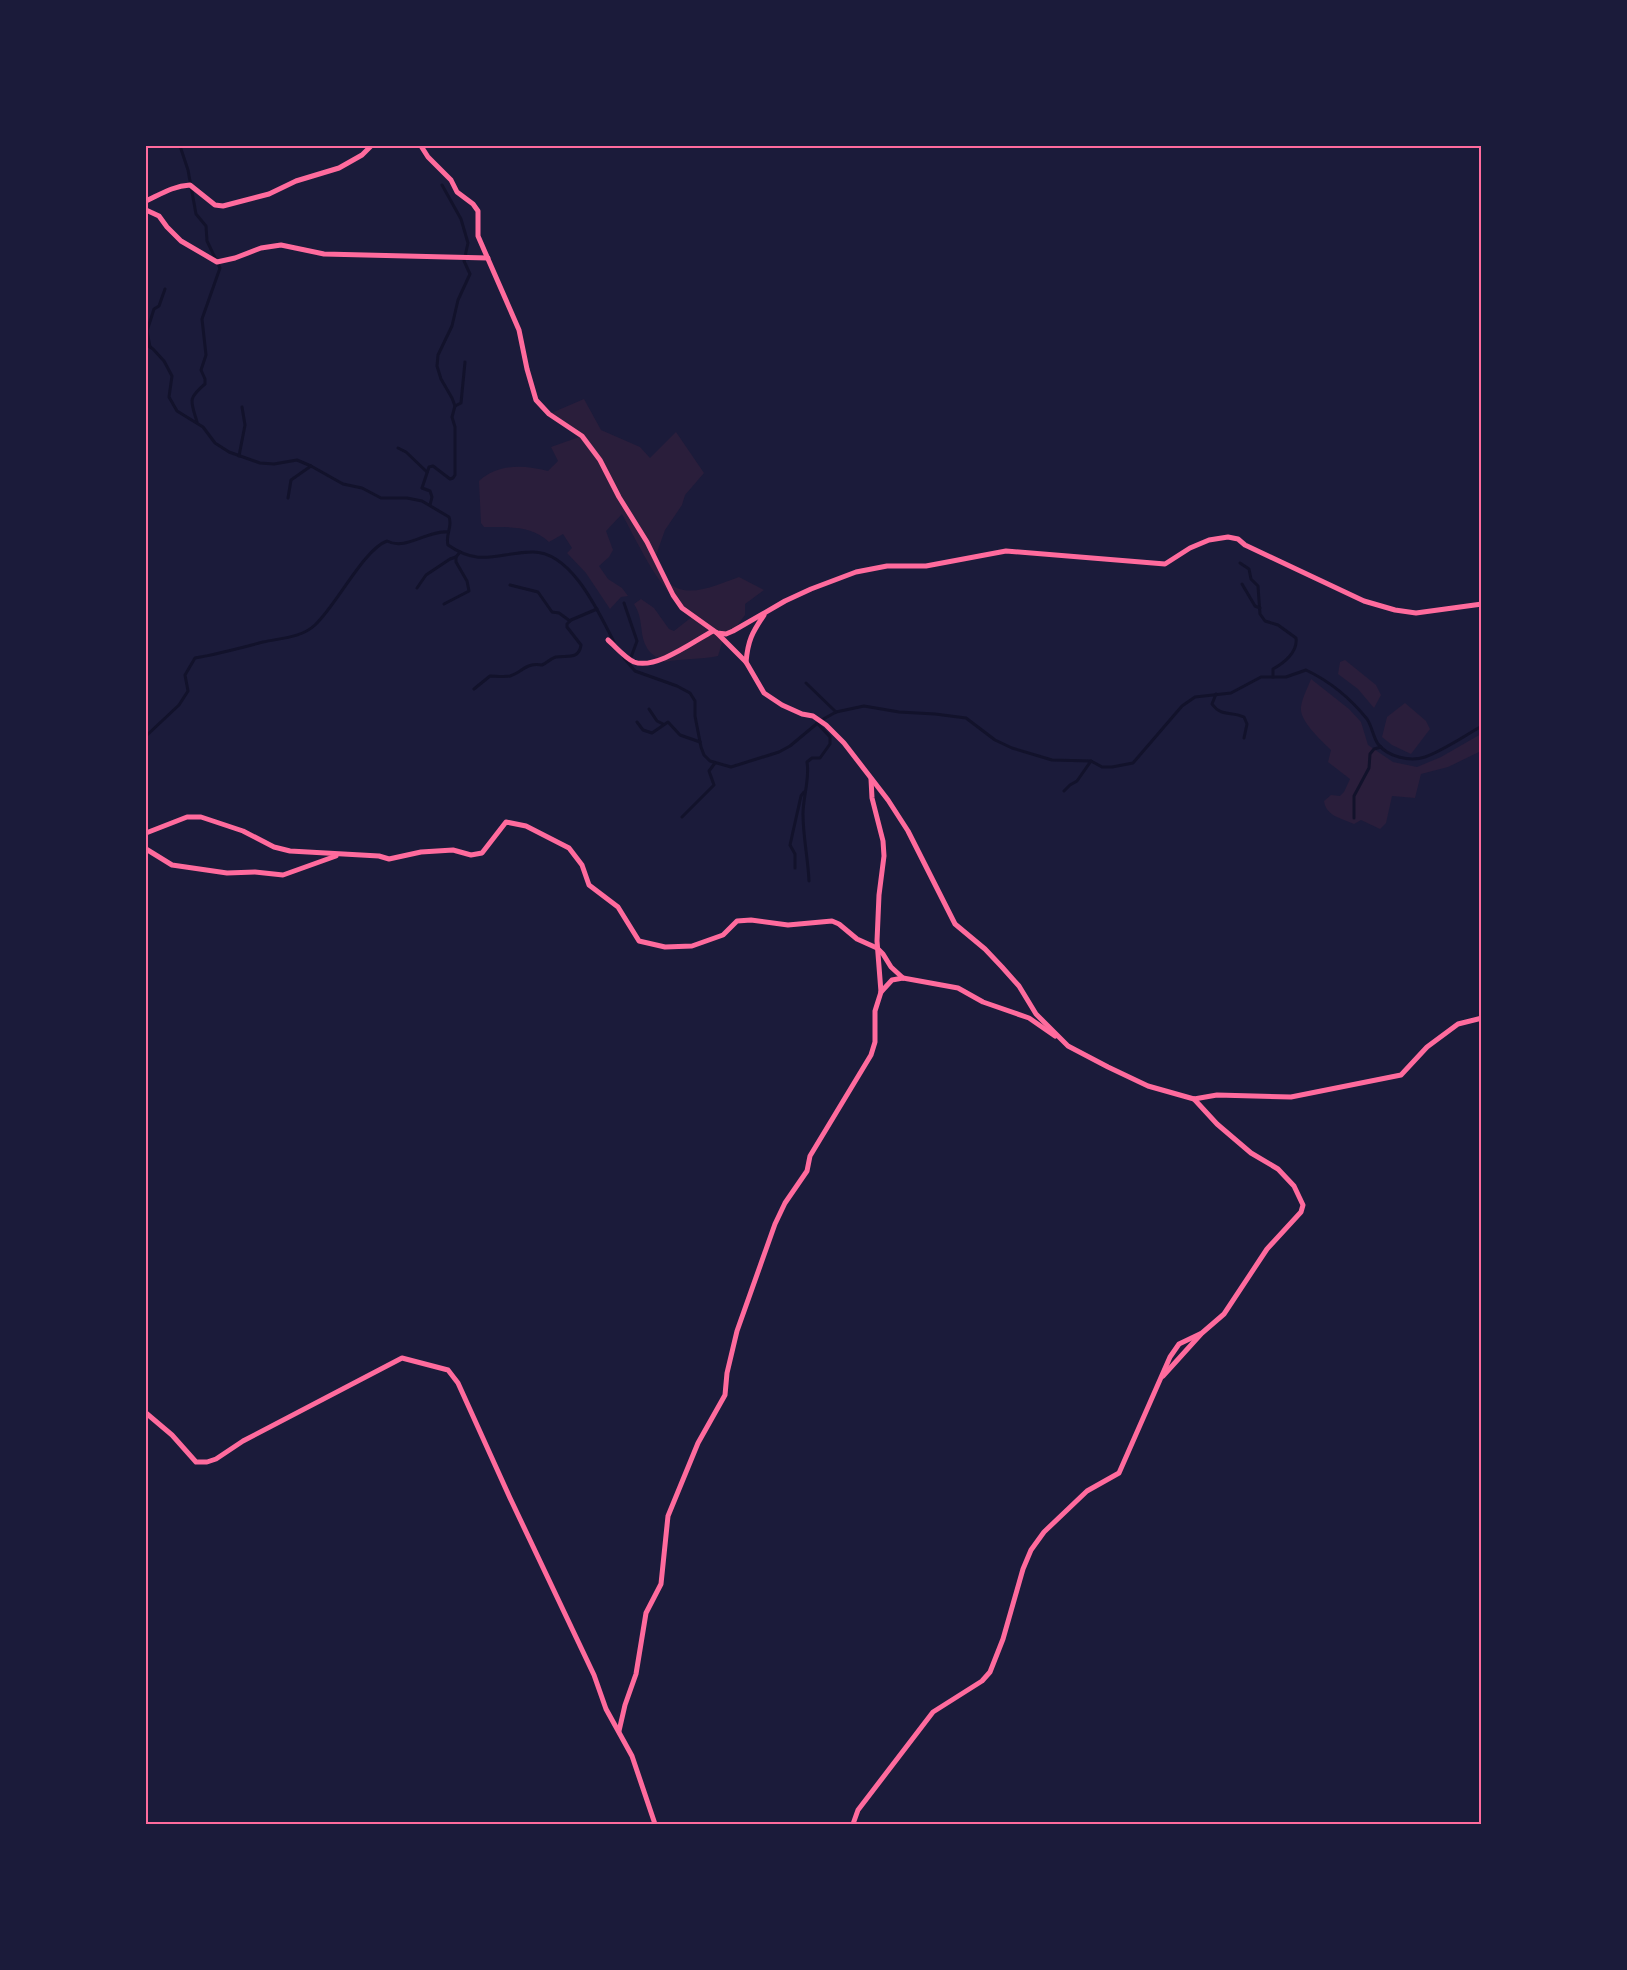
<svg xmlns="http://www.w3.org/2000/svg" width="1627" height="1970" viewBox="0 0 1627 1970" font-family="'Fira Sans Condensed',sans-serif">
  <rect width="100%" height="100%" fill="#1b1b3a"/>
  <g fill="#2a1e3b">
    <path d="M 584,399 L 601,430 L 640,447 L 650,458 L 676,432 L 704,473 L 685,495 L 682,505 L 665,530 L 655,558 C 658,565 661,575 666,580 C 685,602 718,584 739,577 L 764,590 L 745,604 L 745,615 L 733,631 L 717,634 L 723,640 L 718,656 C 700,660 683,658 665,662 C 658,658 649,654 646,646 C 639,632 644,620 634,604 L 641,599 L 654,608 L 669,629 L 674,631 L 693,616 C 659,590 642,551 622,514 L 606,531 L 613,550 L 609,557 L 599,566 L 608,579 L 622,588 L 628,596 L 621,597 L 610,609 L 586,573 L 567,553 L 572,548 L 563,534 L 549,542 C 532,525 506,527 484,527 L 481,523 L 479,481 C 498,463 524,465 548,471 L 558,461 L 551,447 L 582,436 L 549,414 Z"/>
    <path d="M 1345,660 L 1376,685 L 1381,695 L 1374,708 L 1358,689 L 1338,674 L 1340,662 Z"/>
    <path d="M 1311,679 L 1349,709 L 1361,722 L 1368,745 L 1393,762 L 1417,767 L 1441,757 L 1481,734 L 1481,751 L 1448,767 L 1421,774 L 1415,798 L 1392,796 L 1386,823 L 1380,829 L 1361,820 L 1354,824 C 1341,818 1326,816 1324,801 L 1331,795 L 1340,796 L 1344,792 L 1350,779 L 1328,762 L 1331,750 C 1322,741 1299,721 1301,707 C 1302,698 1308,687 1311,679 Z"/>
    <path d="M 1405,703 L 1426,721 L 1430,729 L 1411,754 L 1392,745 L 1382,737 L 1387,717 Z"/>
  </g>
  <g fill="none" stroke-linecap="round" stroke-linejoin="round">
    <g stroke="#12122b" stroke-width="3">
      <path d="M 180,146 L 188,170 L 196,214 L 206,226 L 207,241 L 220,268 L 202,319 L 206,355 L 201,370 L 205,379 L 205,384 C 187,399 191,401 197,422"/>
      <path d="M 146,344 L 153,349 L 164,361 L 172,376 L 169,397 L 177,411 L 203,427 L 215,443 L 229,452 L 260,463 L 274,464 L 297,460 L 311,466 L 343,484 L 362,488 L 381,498 L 407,498 L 422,501 L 449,517 C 453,527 445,534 448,545 C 481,568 499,552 533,552 C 572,552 599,613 614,642"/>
      <path d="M 150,347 L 147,331 L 154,309 L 159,306 L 165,289"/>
      <path d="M 455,406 L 461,403 L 465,362"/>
      <path d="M 398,448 L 406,452 L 427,472"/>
      <path d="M 239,456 L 245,425 L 242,407"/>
      <path d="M 288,498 L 291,480 L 311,466"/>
      <path d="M 430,505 L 432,497 L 430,491 L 422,488 L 429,467 L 433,466 L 450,479 L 453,478 L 455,475 L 455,427 L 452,417 L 455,406 L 452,398 L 441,379 L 437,366 L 438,355 L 452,326 L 458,300 L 470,274 L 464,261 L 468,243 L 461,219 L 442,185"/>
      <path d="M 1240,563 L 1249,569 L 1251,579 L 1258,586 L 1260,614 L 1265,621 L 1278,625 L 1296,638 C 1298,652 1284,663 1273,669 L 1273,677"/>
      <path d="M 1242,584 L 1255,606 L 1260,608"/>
      <path d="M 510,585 L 538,592 L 552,612 L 559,613 L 570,621"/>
      <path d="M 417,588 L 426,575 L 450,559 L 456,557"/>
      <path d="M 624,603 L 637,641 L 630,660"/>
      <path d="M 444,604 L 469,591 L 467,581 L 456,562 L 456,557 L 460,552"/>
      <path d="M 624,658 L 635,671 L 677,686 L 690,693 L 695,701 L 695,716 L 701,747 L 704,755 L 710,761 L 731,767 L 779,752 L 790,746 L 820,721 L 836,712 L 864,706 L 899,712 L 935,714 L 966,718 L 995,740 L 1012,748 L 1052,760 L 1091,761 L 1102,767 L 1112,767 L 1133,763 L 1182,706 L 1195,697 L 1231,693 L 1261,677 L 1286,677 L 1306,670 C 1329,681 1351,699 1367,719 C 1372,726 1373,737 1378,744 C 1388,757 1410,762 1425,757 C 1444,750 1464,736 1482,726"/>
      <path d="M 806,683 L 836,712"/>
      <path d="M 474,689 L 490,676 C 495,676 504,677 510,676 C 522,672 527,662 542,665 C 547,663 551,658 556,657 C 567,655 579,660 581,645 L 567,627 L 567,624 L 571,620 L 597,609"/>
      <path d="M 1216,694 L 1212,704 C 1221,717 1232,711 1244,717 L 1247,724 L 1244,738"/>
      <path d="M 649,709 L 657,721 L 663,724"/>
      <path d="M 637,722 L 643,730 L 652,733 L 668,722 L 680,735 L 700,742"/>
      <path d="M 146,736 L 179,705 L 188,691 L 185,675 L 195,658 C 218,654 240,648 263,642 C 281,638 301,638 315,625 C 336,606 364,549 387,541 C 406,551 427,530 448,532"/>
      <path d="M 1064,791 L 1070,785 L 1077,781 L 1091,761"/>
      <path d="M 682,817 L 714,785 L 709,771 L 715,763"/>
      <path d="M 1354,818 L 1354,796 L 1369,768 L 1370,754 L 1374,749 L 1381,747"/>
      <path d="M 795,868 L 795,854 L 790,845 L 801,796 L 804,792"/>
      <path d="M 809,881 C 808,858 803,837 803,814 C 803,796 810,779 807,762 L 812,758 L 820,758 L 830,744 L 830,737 L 817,723"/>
    </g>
    <g stroke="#ff6b9d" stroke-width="5">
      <path d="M 421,146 L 428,157 L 451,180 L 457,192 L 473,204 L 478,211 L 478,236 L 519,330 L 527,369 L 536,400 L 549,414 L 582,436 L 600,460 L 619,497 L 647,542 L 673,595 L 682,608 L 717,633 L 726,634 L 733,631 L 785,601 L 811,589 L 856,572 L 887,566 L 926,566 L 1006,551 L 1165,564 L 1190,548 L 1209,540 L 1228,537 L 1238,539 L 1245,545 L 1364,601 L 1395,610 L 1416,613 L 1482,604"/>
      <path d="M 146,201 C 161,194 173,186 190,185 L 215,205 L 223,206 L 269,194 L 296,181 L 339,168 L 362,155 L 371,146"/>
      <path d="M 146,210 L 159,216 L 167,227 L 181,241 L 217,262 L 235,258 L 261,248 L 281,245 L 324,254 L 488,258"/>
      <path d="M 717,633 L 746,662 L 764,693 L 782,705 L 802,714 L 813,716 L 826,725 L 844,743 L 888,800 L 908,831 L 955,924 L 985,949 L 1002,967 L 1019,986 L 1036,1014 L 1068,1046 L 1108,1067 L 1148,1086 L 1194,1099 L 1217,1095 L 1291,1097 L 1401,1075 L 1427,1047 L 1458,1024 L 1482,1018"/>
      <path d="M 608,640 C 616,647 624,657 634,662 C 656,670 694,641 713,631"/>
      <path d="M 746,662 C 748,640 752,633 764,615"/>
      <path d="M 146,833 L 187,817 L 201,817 L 243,831 L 274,847 L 290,851 L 379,856 L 389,859 L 421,852 L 453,850 L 471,855 L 482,853 L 506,822 L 526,826 L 569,848 L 582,865 L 589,885 L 618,907 L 639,941 L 665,947 L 692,946 L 723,935 L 737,921 L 751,920 L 788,925 L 832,921 L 839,924 L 857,939 L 877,948 L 883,954 L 891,967 L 903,978"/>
      <path d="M 146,849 L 172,865 L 227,873 L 255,872 L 283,875 L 336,856"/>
      <path d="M 881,992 L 892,980 L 903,978 L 958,988 L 983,1002 L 1029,1018 L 1055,1036"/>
      <path d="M 1163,1376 L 1201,1334"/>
      <path d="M 146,1413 L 172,1435 L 196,1462 L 207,1462 L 216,1459 L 243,1441 L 402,1358 L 448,1370 L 458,1383 L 510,1498 L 594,1675 L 606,1709 L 632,1756 L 655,1824"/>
      <path d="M 619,1731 L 625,1705 L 636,1674 L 646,1613 L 661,1584 L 668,1516 L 698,1443 L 725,1395 L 727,1373 L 737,1331 L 775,1224 L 785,1203 L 807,1171 L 810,1156 L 871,1055 L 875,1042 L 875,1011 L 881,992 L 877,941 L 879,895 L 884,856 L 883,841 L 872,798 L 871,779"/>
      <path d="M 853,1824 L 858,1810 L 933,1712 L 982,1681 L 990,1672 L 1003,1639 L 1023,1569 L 1031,1550 L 1044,1532 L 1087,1491 L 1119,1473 L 1170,1357 L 1179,1344 L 1202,1333 L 1224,1314 L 1267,1249 L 1301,1212 L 1303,1205 L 1294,1186 L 1278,1169 L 1251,1153 L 1217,1124 L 1194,1099"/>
    </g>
  </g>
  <rect width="1627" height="1970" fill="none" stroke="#1b1b3a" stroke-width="294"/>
  <rect x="147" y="147" width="1333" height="1676" fill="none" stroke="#ff6b9d" stroke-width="2"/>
</svg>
